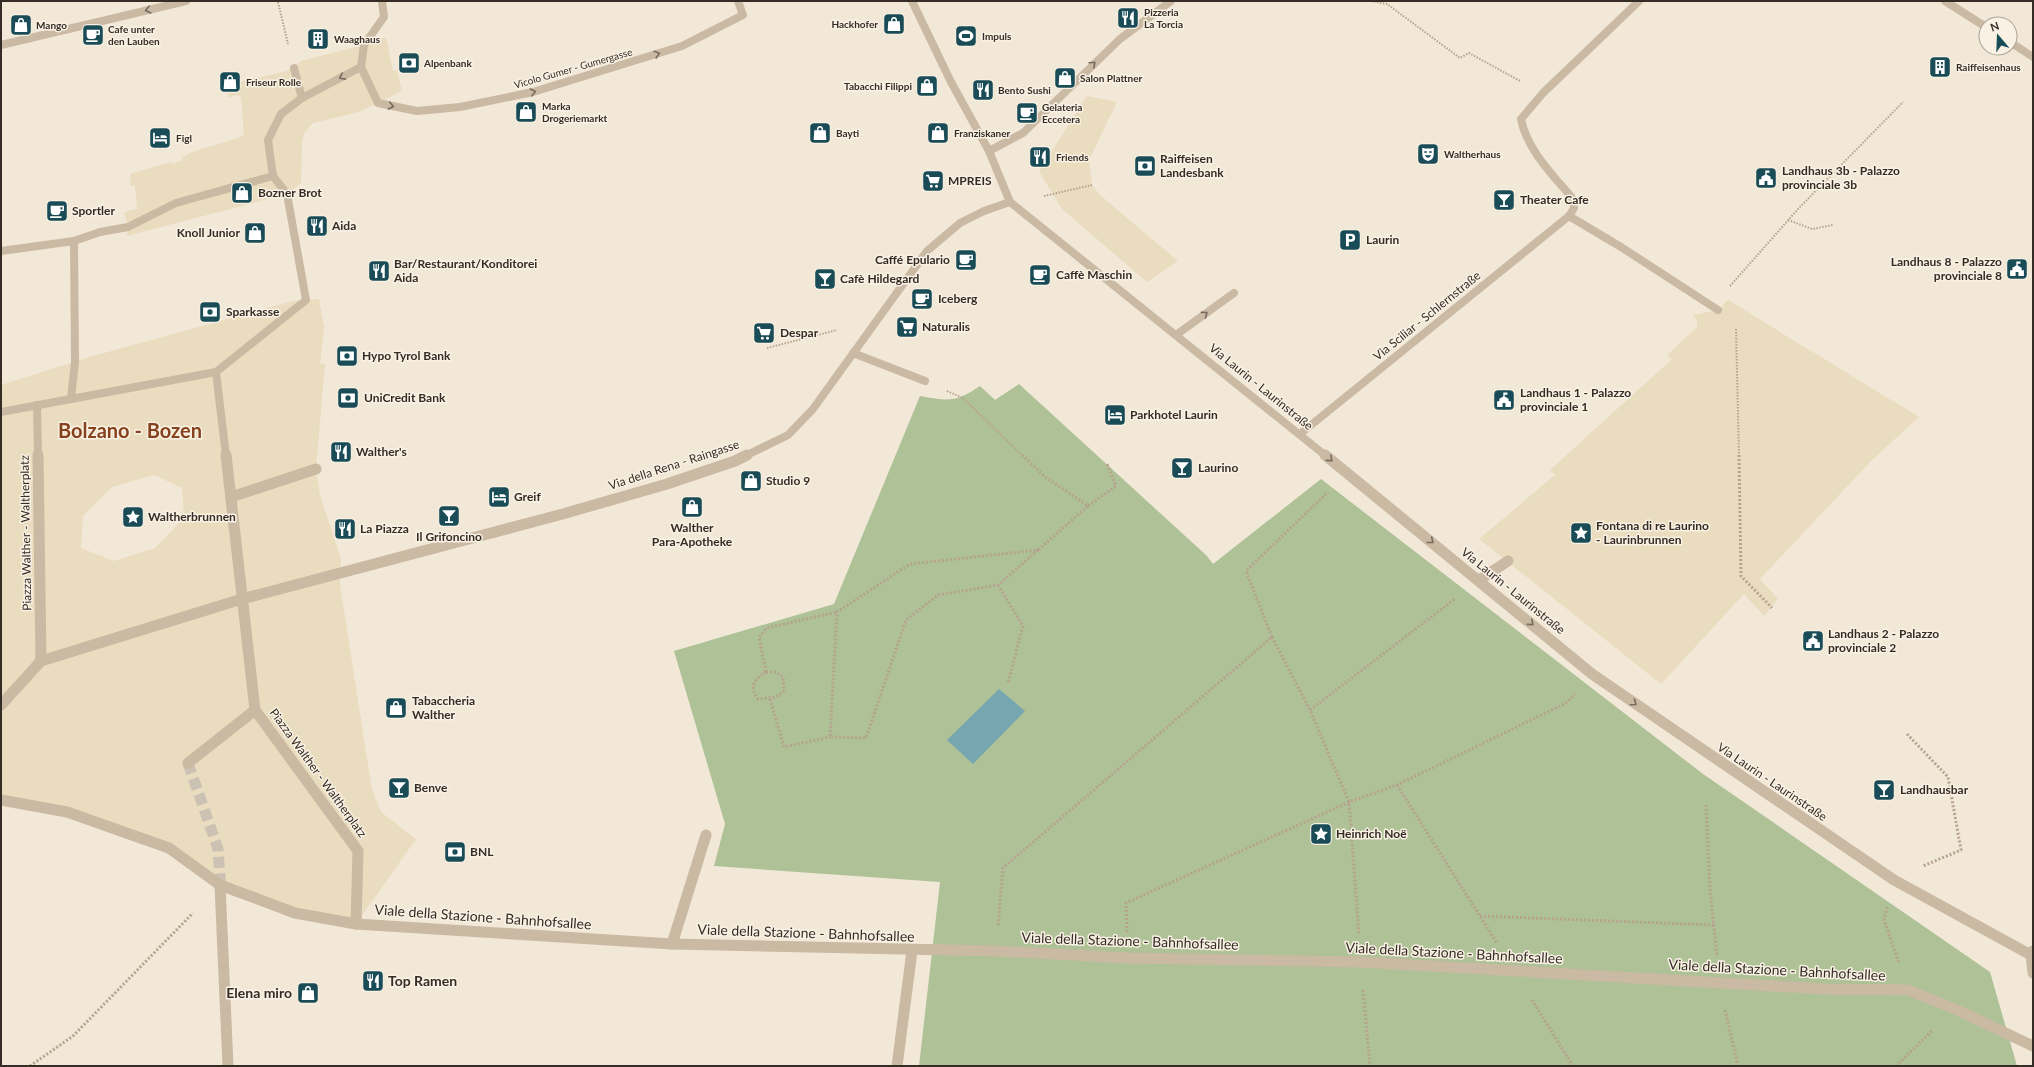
<svg xmlns="http://www.w3.org/2000/svg" width="2034" height="1067" viewBox="0 0 2034 1067" font-family="Lato,sans-serif">
  <rect width="100%" height="100%" fill="#f2e8d8"/>
  <path fill="#aec197" d="M 1019,384 L 1207,556 L 1213,564 L 1321,479 L 1703,774 L 1990,972 L 2017,1066 L 919,1066 L 940,882 L 714,866 L 725,824 L 674,651 L 834,604 L 920,396 C 949,401 955,403 980,386 L 995,400 Z"/>
  <g fill="#eadcbe" fill-rule="evenodd">
    <path d="M 386,37 L 393,71 L 397,70 L 402,91 L 359,112 L 313,123 L 304,133 L 302,142 L 301,183 L 287,194 L 127,236 L 128,227 L 124,212 L 137,209 L 135,185 L 131,186 L 130,174 L 171,162 L 173,164 L 183,160 L 181,158 L 192,152 L 238,138 L 244,134 L 241,97 L 236,95 L 228,98 L 228,86 L 239,82 L 287,71 L 301,61 L 364,45 Z"/>
    <path d="M 1087,96 L 1117,102 L 1089,160 L 1092,185 L 1100,195 L 1178,261 L 1147,282 L 1062,209 L 1039,171 Z"/>
    <path d="M 319,299 L 324,327 L 320,364 L 325,363 L 316,470 L 320,495 L 341,559 L 340,585 L 372,790 L 381,812 L 416,839 L 356,924 L 295,913 L 220,885 L 169,848 L 67,812 L 1,800 L 1,385 L 86,358 L 293,301 ZM 154,475 L 182,488 L 184,518 L 155,548 L 114,561 L 81,548 L 83,516 L 112,487 Z"/>
    <path d="M 1728,300 L 1919,417 L 1873,459 L 1760,579 L 1778,599 L 1764,616 L 1744,594 L 1661,684 L 1479,539 L 1555,475 L 1550,470 L 1672,359 L 1667,355 L 1697,327 L 1697,321 L 1693,315 L 1718,310 Z"/>
  </g>
  <path fill="#76a6af" d="M 999,689 L 1025,711 L 973,764 L 947,740 Z"/>
  <g fill="none" stroke-linecap="round" stroke-linejoin="round">
    <path stroke="#ccc2b4" stroke-width="11" stroke-dasharray="11 5.5" stroke-linecap="butt" d="M 188,763 L 218,849 L 221,890"/>
    <g stroke="#b6a38e" stroke-width="2" stroke-dasharray="1.5 1.5" stroke-linecap="butt">
      <path d="M 1371,1 L 1387,4 L 1460,58 L 1469,53 L 1520,81"/>
      <path d="M 278,2 L 288,44"/>
      <path d="M 1044,196 L 1092,185"/>
      <path d="M 1788,220 L 1812,229 L 1833,225"/>
      <path d="M 1730,286 L 1798,209 L 1903,102"/>
      <path d="M 1736,329 L 1739,456"/>
      <path d="M 767,348 L 837,330"/>
      <path d="M 947,391 L 963,398 L 1023,456"/>
    </g>
    <g stroke="#b6a38e" stroke-width="3" stroke-dasharray="2 2" stroke-linecap="butt">
      <path d="M 1022,455 L 1044,476 L 1088,506 L 1038,550"/>
      <path d="M 1739,455 L 1741,576 L 1772,608"/>
      <path d="M 1088,506 L 1116,486 L 1107,464"/>
      <path d="M 1038,550 L 998,585 L 938,595 L 906,620 L 866,738 L 830,737 L 837,612 L 910,564 Z"/>
      <path d="M 998,585 L 1023,626 L 1008,683"/>
      <path d="M 1272,637 L 1310,710 L 1349,802 L 1359,935"/>
      <path d="M 766,672 L 776,672 L 783,677 L 784,691 L 776,697 L 758,699 C 749,687 754,679 766,672 Z"/>
      <path d="M 766,672 L 759,637 L 767,628 L 837,612"/>
      <path d="M 770,699 L 784,747 L 830,737"/>
      <path d="M 1310,710 L 1456,598"/>
      <path d="M 1907,734 L 1948,777 L 1961,850 L 1923,866"/>
      <path d="M 1397,785 L 1497,943"/>
      <path d="M 1706,805 L 1710,890 L 1717,956"/>
      <path d="M 1887,907 L 1884,920 L 1899,963"/>
      <path d="M 1480,916 L 1714,925"/>
      <path d="M 998,925 L 1003,868 L 1272,637 L 1246,571 L 1328,492"/>
      <path d="M 1127,932 L 1126,903 L 1349,802 L 1397,785 L 1566,703 L 1575,694"/>
      <path d="M 1363,990 L 1370,1066"/>
      <path d="M 1532,1000 L 1573,1066"/>
      <path d="M 1725,1010 L 1738,1066"/>
      <path d="M 30,1066 L 73,1036 L 193,913"/>
      <path d="M 1896,1066 L 1933,1030"/>
    </g>
    <g stroke="#cab9a3" stroke-width="8">
      <path d="M 912,1 L 951,82 L 989,151 L 1010,202 L 1326,456"/>
      <path d="M 1945,1 L 1986,27"/>
      <path d="M 2010,42 L 2033,57"/>
      <path d="M 1,45 L 186,1"/>
      <path d="M 361,67 L 378,103 L 417,111 L 460,107 L 533,92 L 682,46 L 743,15 L 738,1"/>
      <path d="M 294,68 L 302,98"/>
      <path d="M 989,151 L 1023,133 L 1120,39 L 1171,1"/>
      <path d="M 1569,216 L 1621,247 L 1718,310"/>
      <path d="M 1,251 L 74,241 L 100,232 L 128,227 L 176,203 L 273,176"/>
      <path d="M 1176,335 L 1234,293"/>
      <path d="M 853,353 L 925,381"/>
      <path d="M 216,372 L 226,456"/>
      <path d="M 71,399 L 75,362 L 74,241"/>
      <path d="M 37,405 L 38,456"/>
      <path d="M 1,412 L 216,372 L 306,300 L 287,194 L 273,176 L 268,140 L 281,114 L 302,98 L 361,67 L 364,45 L 384,17 L 382,1"/>
      <path d="M 1300,434 L 1569,216 L 1574,208 L 1573,199 C 1553,175 1527,150 1521,119 L 1543,93 L 1639,1"/>
      <path d="M 745,456 L 788,435 L 813,409 L 927,251 L 960,223 L 984,211 L 1010,202"/>
    </g>
    <g stroke="#cab9a3" stroke-width="11">
      <path d="M 38,455 L 41,661"/>
      <path d="M 226,455 L 255,710 L 358,851 L 356,924"/>
      <path d="M 1325,455 L 1592,674 L 1894,880 L 2031,955"/>
      <path d="M 231,497 L 316,469"/>
      <path d="M 1479,580 L 1508,561"/>
      <path d="M 1,705 L 41,661 L 242,599 L 559,515 L 667,484 L 735,461 L 747,455"/>
      <path d="M 188,763 L 255,710"/>
      <path d="M 1,800 L 67,812 L 169,848 L 220,885 L 295,913 L 356,924 L 672,944 L 996,951 L 1128,958 L 1361,962 L 1825,989 L 1908,990 L 1955,1009 L 2033,1046"/>
      <path d="M 220,885 L 228,1066"/>
      <path d="M 672,944 L 706,835"/>
      <path d="M 2033,951 L 2031,955 L 2033,973"/>
      <path d="M 897,1066 L 912,951"/>
    </g>
  </g>
  <defs><path id="oneway-chevron" d="M-2-3.5L2.5 0L-2 3.5" fill="none" stroke-width="1.6" stroke-linecap="round" stroke-linejoin="round"/></defs>
  <g stroke="#786b5e">
    <use href="#oneway-chevron" transform="translate(148 10) rotate(166)"/>
    <use href="#oneway-chevron" transform="translate(657 54) rotate(-17)"/>
    <use href="#oneway-chevron" transform="translate(1093 64) rotate(-43)"/>
    <use href="#oneway-chevron" transform="translate(342 77) rotate(152)"/>
    <use href="#oneway-chevron" transform="translate(533 92) rotate(-14)"/>
    <use href="#oneway-chevron" transform="translate(391 106) rotate(12)"/>
    <use href="#oneway-chevron" transform="translate(1205 314) rotate(-36)"/>
    <use href="#oneway-chevron" transform="translate(1330 459) rotate(41)"/>
    <use href="#oneway-chevron" transform="translate(1431 541) rotate(39)"/>
    <use href="#oneway-chevron" transform="translate(1531 623) rotate(40)"/>
    <use href="#oneway-chevron" transform="translate(1634 703) rotate(35)"/>
  </g>
  <defs>
    <g id="restaurant-square" transform="scale(1.15)"><rect x="-9" y="-9" width="18" height="18" rx="4" fill="#1a4c57" stroke="#f9f2e4"/><path d="M-5-6h1v4h1v-4h1v4h1v-4h1v5L-1.5 .5V6h-2V.5L-5-1ZM5-6V6H3V1.5H1.5Q1.5-4 5-6Z" fill="#fff"/></g>
    <g id="shop-square" transform="scale(1.15)"><rect x="-9" y="-9" width="18" height="18" rx="4" fill="#1a4c57" stroke="#f9f2e4"/><path d="M-5-2.5h2.3a2.7 3.5 0 0 1 5.4 0H5L5.5 6h-11ZM-1.5-2.5h3a1.5 2.3 0 0 0-3 0Z" fill="#fff"/></g>
    <g id="cafe-square" transform="scale(1.15)"><rect x="-9" y="-9" width="18" height="18" rx="4" fill="#1a4c57" stroke="#f9f2e4"/><path d="M-5.5-4.5H6V0H3Q3 3.5 0 3.5H-2.5Q-5.5 3.5-5.5 0ZM3-3.2v2h1.7v-2ZM-6 4.5H4V6H-6Z" fill="#fff"/></g>
    <g id="stadium-square" transform="scale(1.15)"><rect x="-9" y="-9" width="18" height="18" rx="4" fill="#1a4c57" stroke="#f9f2e4"/><path d="M0-5a6.5 5 0 1 0 0 10a6.5 5 0 1 0 0-10ZM-3.5-1.8h7v3.6h-7Z" fill="#fff"/></g>
    <g id="building-square" transform="scale(1.15)"><rect x="-9" y="-9" width="18" height="18" rx="4" fill="#1a4c57" stroke="#f9f2e4"/><path d="M-4-6H4V6H1V3H-1V6H-4ZM-2.5-4.3h1.7v1.8h-1.7ZM.8-4.3h1.7v1.8H.8ZM-2.5-1h1.7V.8h-1.7ZM.8-1h1.7V.8H.8Z" fill="#fff"/></g>
    <g id="bank-square" transform="scale(1.15)"><rect x="-9" y="-9" width="18" height="18" rx="4" fill="#1a4c57" stroke="#f9f2e4"/><path d="M-6-4H6V4H-6ZM0-2.3a2.3 2.3 0 1 0 0 4.6a2.3 2.3 0 1 0 0-4.6Z" fill="#fff"/></g>
    <g id="hotel-square" transform="scale(1.15)"><rect x="-9" y="-9" width="18" height="18" rx="4" fill="#1a4c57" stroke="#f9f2e4"/><path d="M-6-4.5h1.5V1H6V5H4.5V3h-9V5H-6ZM-4 0a1.8 1.8 0 1 1 3.6 0ZM.5 0V-2.5h3Q6-2.5 6 0Z" fill="#fff"/></g>
    <g id="theatre-square" transform="scale(1.15)"><rect x="-9" y="-9" width="18" height="18" rx="4" fill="#1a4c57" stroke="#f9f2e4"/><path d="M-5-5.5Q0-4 5-5.5V0Q5 5 0 6Q-5 5-5 0ZM-3.3-2.5H-1v1.5H-3.3ZM1-2.5H3.3v1.5H1ZM-2.8 1Q0 5.5 2.8 1Z" fill="#fff"/></g>
    <g id="civic-square" transform="scale(1.15)"><rect x="-9" y="-9" width="18" height="18" rx="4" fill="#1a4c57" stroke="#f9f2e4"/><path d="M-.6-6.5H3V-4.5H.6V-3L4-1V1h2V6H-6V1h2V-1L-.6-3ZM-1.2 2.5V6h2.4V2.5Z" fill="#fff"/></g>
    <g id="supermarket-square" transform="scale(1.15)"><rect x="-9" y="-9" width="18" height="18" rx="4" fill="#1a4c57" stroke="#f9f2e4"/><path d="M-6-5.5h2.5l.6 2H6L4.5 2H-2.5L-4.4-4H-6ZM-1.5 3.2a1.3 1.3 0 1 0 .1 0ZM3 3.2a1.3 1.3 0 1 0 .1 0Z" fill="#fff"/></g>
    <g id="bar-square" transform="scale(1.15)"><rect x="-9" y="-9" width="18" height="18" rx="4" fill="#1a4c57" stroke="#f9f2e4"/><path d="M-6-5H6L.8 .8V4.5H3.5V6h-7V4.5H-.8V.8Z" fill="#fff"/></g>
    <g id="parking-square" transform="scale(1.15)"><rect x="-9" y="-9" width="18" height="18" rx="4" fill="#1a4c57" stroke="#f9f2e4"/><path d="M-3.5-5.5H1a3.5 3.5 0 0 1 0 7H-1V5.5H-3.5ZM-1-3.4V-.6H.8a1.4 1.4 0 0 0 0-2.8Z" fill="#fff"/></g>
    <g id="sight-square" transform="scale(1.15)"><rect x="-9" y="-9" width="18" height="18" rx="4" fill="#1a4c57" stroke="#f9f2e4"/><path d="M0-6L1.8-2.2L6-1.7L2.9 1.2L3.7 5.4L0 3.3L-3.7 5.4L-2.9 1.2L-6-1.7L-1.8-2.2Z" fill="#fff"/></g>
  </defs>
  <g fill-rule="evenodd">
    <use href="#restaurant-square" x="1128" y="18"/>
    <use href="#shop-square" x="894" y="24"/>
    <use href="#shop-square" x="21" y="25"/>
    <use href="#cafe-square" x="93" y="35"/>
    <use href="#stadium-square" x="966" y="36"/>
    <use href="#building-square" x="318" y="39"/>
    <use href="#bank-square" x="409" y="63"/>
    <use href="#building-square" x="1940" y="67"/>
    <use href="#shop-square" x="1065" y="78"/>
    <use href="#shop-square" x="230" y="82"/>
    <use href="#shop-square" x="927" y="86"/>
    <use href="#restaurant-square" x="983" y="90"/>
    <use href="#shop-square" x="526" y="112"/>
    <use href="#cafe-square" x="1027" y="113"/>
    <use href="#shop-square" x="820" y="133"/>
    <use href="#shop-square" x="938" y="133"/>
    <use href="#hotel-square" x="160" y="138"/>
    <use href="#theatre-square" x="1428" y="154"/>
    <use href="#restaurant-square" x="1040" y="157"/>
    <use href="#bank-square" x="1145" y="166"/>
    <use href="#civic-square" x="1766" y="178"/>
    <use href="#supermarket-square" x="933" y="181"/>
    <use href="#shop-square" x="242" y="193"/>
    <use href="#bar-square" x="1504" y="200"/>
    <use href="#cafe-square" x="57" y="211"/>
    <use href="#restaurant-square" x="317" y="226"/>
    <use href="#shop-square" x="255" y="233"/>
    <use href="#parking-square" x="1350" y="240"/>
    <use href="#cafe-square" x="966" y="260"/>
    <use href="#civic-square" x="2017" y="269"/>
    <use href="#restaurant-square" x="379" y="271"/>
    <use href="#cafe-square" x="1040" y="275"/>
    <use href="#bar-square" x="825" y="279"/>
    <use href="#cafe-square" x="922" y="299"/>
    <use href="#bank-square" x="210" y="312"/>
    <use href="#supermarket-square" x="907" y="327"/>
    <use href="#supermarket-square" x="764" y="333"/>
    <use href="#bank-square" x="347" y="356"/>
    <use href="#bank-square" x="348" y="398"/>
    <use href="#civic-square" x="1504" y="400"/>
    <use href="#hotel-square" x="1115" y="415"/>
    <use href="#restaurant-square" x="341" y="452"/>
    <use href="#bar-square" x="1182" y="468"/>
    <use href="#shop-square" x="751" y="481"/>
    <use href="#hotel-square" x="499" y="497"/>
    <use href="#shop-square" x="692" y="507"/>
    <use href="#bar-square" x="449" y="516"/>
    <use href="#sight-square" x="133" y="517"/>
    <use href="#restaurant-square" x="345" y="529"/>
    <use href="#sight-square" x="1581" y="533"/>
    <use href="#civic-square" x="1813" y="641"/>
    <use href="#shop-square" x="396" y="708"/>
    <use href="#bar-square" x="399" y="788"/>
    <use href="#bar-square" x="1884" y="790"/>
    <use href="#sight-square" x="1321" y="834"/>
    <use href="#bank-square" x="455" y="852"/>
    <use href="#restaurant-square" x="373" y="981"/>
    <use href="#shop-square" x="308" y="993"/>
  </g>
  <g text-anchor="middle" stroke-width="3" stroke-linejoin="round" paint-order="stroke">
    <g font-size="10" font-weight="bold" fill="#352c26" stroke="#f9f2e4" text-anchor="start">
      <text x="1144" y="16">Pizzeria<tspan x="1144" dy="12">La Torcia</tspan></text>
      <text x="878" y="28" text-anchor="end">Hackhofer</text>
      <text x="36" y="29">Mango</text>
      <text x="108" y="33">Cafe unter<tspan x="108" dy="12">den Lauben</tspan></text>
      <text x="982" y="40">Impuls</text>
      <text x="334" y="43">Waaghaus</text>
      <text x="424" y="67">Alpenbank</text>
      <text x="1956" y="71">Raiffeisenhaus</text>
      <text x="1080" y="82">Salon Plattner</text>
      <text x="246" y="86">Friseur Rolle</text>
      <text x="912" y="90" text-anchor="end">Tabacchi Filippi</text>
      <text x="998" y="94">Bento Sushi</text>
      <text x="542" y="110">Marka<tspan x="542" dy="12">Drogeriemarkt</tspan></text>
      <text x="1042" y="111">Gelateria<tspan x="1042" dy="12">Eccetera</tspan></text>
      <text x="836" y="137">Bayti</text>
      <text x="954" y="137">Franziskaner</text>
      <text x="176" y="142">Figl</text>
      <text x="1444" y="158">Waltherhaus</text>
      <text x="1056" y="161">Friends</text>
    </g>
    <g font-size="10" fill="#352c26" stroke="#f9f2e4">
      <text transform="translate(573 68) rotate(-16)" y="4">Vicolo Gumer - Gumergasse</text>
    </g>
    <g font-size="12" font-weight="bold" fill="#352c26" stroke="#f9f2e4" text-anchor="start">
      <text x="1160" y="163">Raiffeisen<tspan x="1160" dy="14">Landesbank</tspan></text>
      <text x="1782" y="175">Landhaus 3b - Palazzo<tspan x="1782" dy="14">provinciale 3b</tspan></text>
      <text x="948" y="185">MPREIS</text>
      <text x="258" y="197">Bozner Brot</text>
      <text x="1520" y="204">Theater Cafe</text>
      <text x="72" y="215">Sportler</text>
      <text x="332" y="230">Aida</text>
      <text x="240" y="237" text-anchor="end">Knoll Junior</text>
      <text x="1366" y="244">Laurin</text>
      <text x="950" y="264" text-anchor="end">Caffé Epulario</text>
      <text x="2002" y="266" text-anchor="end">Landhaus 8 - Palazzo<tspan x="2002" dy="14">provinciale 8</tspan></text>
      <text x="394" y="268">Bar/Restaurant/Konditorei<tspan x="394" dy="14">Aida</tspan></text>
      <text x="1056" y="279">Caffè Maschin</text>
      <text x="840" y="283">Cafè Hildegard</text>
      <text x="938" y="303">Iceberg</text>
      <text x="226" y="316">Sparkasse</text>
      <text x="922" y="331">Naturalis</text>
      <text x="780" y="337">Despar</text>
      <text x="362" y="360">Hypo Tyrol Bank</text>
      <text x="1520" y="397">Landhaus 1 - Palazzo<tspan x="1520" dy="14">provinciale 1</tspan></text>
      <text x="364" y="402">UniCredit Bank</text>
      <text x="1130" y="419">Parkhotel Laurin</text>
      <text x="356" y="456">Walther's</text>
      <text x="1198" y="472">Laurino</text>
      <text x="766" y="485">Studio 9</text>
      <text x="514" y="501">Greif</text>
      <text x="148" y="521">Waltherbrunnen</text>
      <text x="1596" y="530">Fontana di re Laurino<tspan x="1596" dy="14">- Laurinbrunnen</tspan></text>
      <text x="692" y="532" text-anchor="middle">Walther<tspan x="692" dy="14">Para-Apotheke</tspan></text>
      <text x="360" y="533">La Piazza</text>
      <text x="449" y="541" text-anchor="middle">Il Grifoncino</text>
      <text x="1828" y="638">Landhaus 2 - Palazzo<tspan x="1828" dy="14">provinciale 2</tspan></text>
      <text x="412" y="705">Tabaccheria<tspan x="412" dy="14">Walther</tspan></text>
      <text x="414" y="792">Benve</text>
      <text x="1900" y="794">Landhausbar</text>
      <text x="1336" y="838">Heinrich Noë</text>
      <text x="470" y="856">BNL</text>
    </g>
    <g font-size="12" fill="#352c26" stroke="#f9f2e4">
      <text transform="translate(1427 316) rotate(-39)" y="4">Via Sciliar - Schlernstraße</text>
      <text transform="translate(1261 387) rotate(39)" y="4">Via Laurin - Laurinstraße</text>
      <text transform="translate(674 465) rotate(-18)" y="4">Via della Rena - Raingasse</text>
      <text transform="translate(26 533) rotate(-91)" y="4">Piazza Walther - Waltherplatz</text>
      <text transform="translate(1513 591) rotate(39)" y="4">Via Laurin - Laurinstraße</text>
      <text transform="translate(318 773) rotate(54)" y="4">Piazza Walther - Waltherplatz</text>
      <text transform="translate(1772 782) rotate(34)" y="4">Via Laurin - Laurinstraße</text>
    </g>
    <g font-size="14" fill="#352c26" stroke="#f9f2e4">
      <text transform="translate(483 917) rotate(4)" y="5">Viale della Stazione - Bahnhofsallee</text>
      <text transform="translate(806 933) rotate(2)" y="5">Viale della Stazione - Bahnhofsallee</text>
      <text transform="translate(1130 941) rotate(2)" y="5">Viale della Stazione - Bahnhofsallee</text>
      <text transform="translate(1454 953) rotate(3)" y="5">Viale della Stazione - Bahnhofsallee</text>
      <text transform="translate(1777 970) rotate(3)" y="5">Viale della Stazione - Bahnhofsallee</text>
    </g>
    <g font-size="14" font-weight="bold" fill="#352c26" stroke="#f9f2e4" text-anchor="start">
      <text x="388" y="986">Top Ramen</text>
      <text x="292" y="998" text-anchor="end">Elena miro</text>
    </g>
    <g font-size="20" font-weight="bold" fill="#86421c" stroke="#f9f2e4">
      <text x="130" y="438">Bolzano - Bozen</text>
    </g>
  </g>
  <rect width="2034" height="1067" fill="none" stroke="#352c26" stroke-width="4"/>
  <g transform="translate(1998 36) rotate(341)"><circle r="19" fill="#f9f2e4" stroke="#aba398"/>
  <path d="M0-3L7 15L0 10L-7 15Z" fill="#1a4c57"/>
  <text y="-6" font-size="11" font-weight="bold" text-anchor="middle" fill="#352c26">N</text>
  </g>
</svg>
